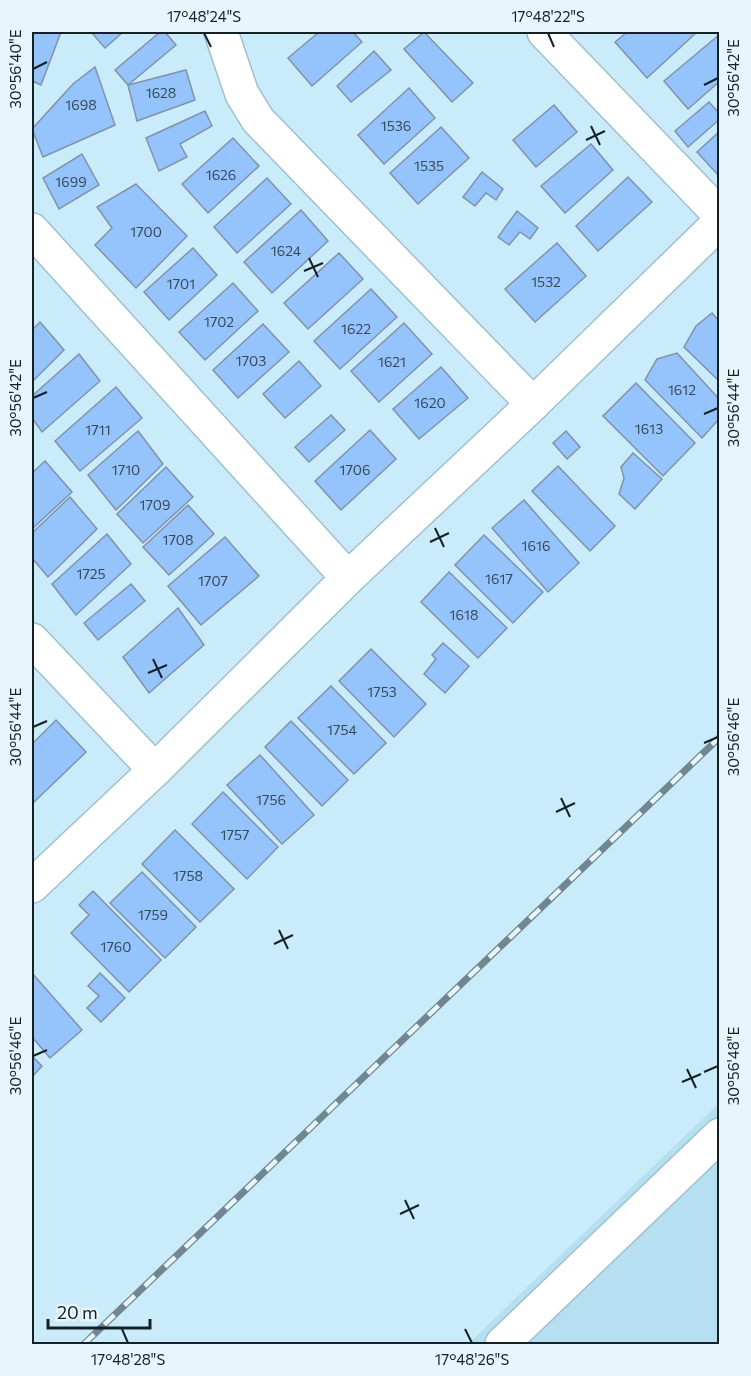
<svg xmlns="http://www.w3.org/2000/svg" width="751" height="1376" viewBox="0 0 751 1376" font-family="Commissioner,sans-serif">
  <rect width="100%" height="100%" fill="#caecfa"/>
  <path fill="#b6e0f1" d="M 719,1103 L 719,1344 L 468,1344 Z"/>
  <g fill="#95c3fb" stroke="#8092a9" stroke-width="1.5">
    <path d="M 32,32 L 61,32 L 41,85 L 32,81 Z"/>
    <path d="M 91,32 L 123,32 L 105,48 Z"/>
    <path d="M 160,32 L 165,32 L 176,45 L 128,85 L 115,70 Z"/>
    <path d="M 319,32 L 353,32 L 362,42 L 312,86 L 288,58 Z"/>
    <path d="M 424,32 L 473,83 L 452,102 L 404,49 Z"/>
    <path d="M 627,32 L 697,32 L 647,78 L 615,42 Z"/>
    <path d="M 720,34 L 720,81 L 688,109 L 664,81 Z"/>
    <path d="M 374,51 L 391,70 L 351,102 L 337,86 Z"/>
    <path d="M 95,67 L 115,125 L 43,157 L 32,129 L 73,84 Z"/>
    <path d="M 186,70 L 195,100 L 137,121 L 128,85 Z"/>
    <path d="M 409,88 L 435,118 L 384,164 L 358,135 Z"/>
    <path d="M 709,102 L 720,114 L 720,119 L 688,147 L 675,131 Z"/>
    <path d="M 554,105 L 577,132 L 536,167 L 513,140 Z"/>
    <path d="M 205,111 L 212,126 L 180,144 L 187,157 L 159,171 L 146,138 Z"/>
    <path d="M 441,127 L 469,158 L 418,204 L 390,173 Z"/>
    <path d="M 720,131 L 720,177 L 697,152 Z"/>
    <path d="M 233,138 L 259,166 L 208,213 L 182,184 Z"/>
    <path d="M 591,144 L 613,170 L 565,213 L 541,186 Z"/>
    <path d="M 82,154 L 99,185 L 59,209 L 43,178 Z"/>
    <path d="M 482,172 L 503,189 L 496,200 L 486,193 L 475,206 L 463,197 Z"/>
    <path d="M 628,177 L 652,202 L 598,251 L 576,226 Z"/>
    <path d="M 267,178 L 291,204 L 237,253 L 214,227 Z"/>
    <path d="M 136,184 L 187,236 L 136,288 L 95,245 L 112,228 L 97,207 Z"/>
    <path d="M 301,210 L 328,241 L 272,293 L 244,262 Z"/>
    <path d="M 517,211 L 538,228 L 530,239 L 520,232 L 509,245 L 498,237 Z"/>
    <path d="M 557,243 L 586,276 L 535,322 L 505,289 Z"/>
    <path d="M 193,248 L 217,275 L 169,320 L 144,292 Z"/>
    <path d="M 339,253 L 363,279 L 308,329 L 284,303 Z"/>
    <path d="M 233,283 L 258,311 L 205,360 L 179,332 Z"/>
    <path d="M 371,289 L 397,317 L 340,369 L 314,341 Z"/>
    <path d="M 712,313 L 720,322 L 720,382 L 684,347 L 696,326 Z"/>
    <path d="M 40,322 L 64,350 L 32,382 L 32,330 Z"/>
    <path d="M 404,323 L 432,354 L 379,402 L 351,371 Z"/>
    <path d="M 263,324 L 289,352 L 238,398 L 213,370 Z"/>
    <path d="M 677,353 L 720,400 L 720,418 L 702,438 L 645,380 L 657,359 Z"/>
    <path d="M 79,354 L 100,381 L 42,432 L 32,418 L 32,396 Z"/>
    <path d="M 299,361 L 321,386 L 285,418 L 263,394 Z"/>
    <path d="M 441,367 L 468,398 L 419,439 L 393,409 Z"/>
    <path d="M 636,383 L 695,443 L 663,476 L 603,416 Z"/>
    <path d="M 116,387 L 142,418 L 80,471 L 55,441 Z"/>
    <path d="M 331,415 L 345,430 L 309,462 L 295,447 Z"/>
    <path d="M 370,430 L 396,459 L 341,510 L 315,481 Z"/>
    <path d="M 138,431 L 163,464 L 116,510 L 88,475 Z"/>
    <path d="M 566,431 L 580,447 L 567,459 L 553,443 Z"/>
    <path d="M 633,453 L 662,479 L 635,509 L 619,494 L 624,478 L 621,467 Z"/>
    <path d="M 45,461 L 72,492 L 32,529 L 32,473 Z"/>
    <path d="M 558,466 L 615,526 L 590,551 L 532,491 Z"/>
    <path d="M 166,467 L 193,497 L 143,543 L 117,514 Z"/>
    <path d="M 70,497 L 97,529 L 48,577 L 32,558 L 32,533 Z"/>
    <path d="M 524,500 L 579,563 L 548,592 L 492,528 Z"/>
    <path d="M 188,505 L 214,534 L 169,575 L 143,547 Z"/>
    <path d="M 107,534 L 131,564 L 76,615 L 52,584 Z"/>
    <path d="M 484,535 L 543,592 L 513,623 L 455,565 Z"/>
    <path d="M 225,537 L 259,576 L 201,625 L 168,586 Z"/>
    <path d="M 449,572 L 507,628 L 478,658 L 421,602 Z"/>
    <path d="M 131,584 L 145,601 L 98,640 L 84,623 Z"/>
    <path d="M 178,608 L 204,645 L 149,693 L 123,657 Z"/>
    <path d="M 443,643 L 469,666 L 445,693 L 424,674 L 436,659 L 432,655 Z"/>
    <path d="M 371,649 L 426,704 L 394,737 L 339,681 Z"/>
    <path d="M 331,686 L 386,743 L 354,774 L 298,718 Z"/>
    <path d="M 56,720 L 86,752 L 32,804 L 32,744 Z"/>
    <path d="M 291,721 L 348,780 L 322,806 L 265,747 Z"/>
    <path d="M 260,755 L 314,815 L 282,844 L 227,785 Z"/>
    <path d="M 223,792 L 278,847 L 247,879 L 192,824 Z"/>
    <path d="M 175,830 L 234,889 L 200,922 L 142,864 Z"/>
    <path d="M 142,872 L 196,927 L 165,958 L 110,903 Z"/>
    <path d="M 93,891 L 161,960 L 129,992 L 71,933 L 89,915 L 79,905 Z"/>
    <path d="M 32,973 L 82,1030 L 50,1058 L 32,1037 Z"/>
    <path d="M 100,973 L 125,998 L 101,1022 L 87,1008 L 99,996 L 88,986 Z"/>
    <path d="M 32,1056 L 42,1066 L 32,1077 Z"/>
  </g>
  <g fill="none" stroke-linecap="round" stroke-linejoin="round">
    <g stroke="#9fc0cd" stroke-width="36">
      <g id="minor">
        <path d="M 221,32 L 242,94 L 258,120 L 533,404"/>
        <path d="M 544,32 L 720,215"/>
        <path d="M 32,230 L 348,578"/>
        <path d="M 32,640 L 155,770"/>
        <path d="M 32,886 L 155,770 L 348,578 L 533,404 L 720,222"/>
        <path d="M 502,1344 L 720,1135"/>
      </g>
    </g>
    <use href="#minor" stroke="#fff" stroke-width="33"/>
    <g stroke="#708791" stroke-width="7">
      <path id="rail" d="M 84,1344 L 720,737"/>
    </g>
    <use href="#rail" stroke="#e8f6fb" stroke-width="4.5" stroke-dasharray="14" stroke-linecap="butt"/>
  </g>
  <path fill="none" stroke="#142126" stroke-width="2" d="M 204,33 L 211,47M 548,33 L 554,47M 33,69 L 47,62M 704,85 L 718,78M 591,126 L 600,145M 586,140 L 605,131M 309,258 L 318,277M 304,271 L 323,263M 33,398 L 47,392M 704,414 L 718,408M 435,528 L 444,547M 430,542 L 449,533M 153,659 L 162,678M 148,673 L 167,665M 33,727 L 47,721M 704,743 L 718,737M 561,798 L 570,817M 556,812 L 575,803M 279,930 L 288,949M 274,944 L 293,935M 33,1056 L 47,1050M 687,1069 L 696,1088M 704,1072 L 718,1066M 682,1082 L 701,1074M 405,1200 L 414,1219M 400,1214 L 419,1205M 122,1329 L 128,1343M 465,1329 L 472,1343"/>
  <g text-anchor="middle" stroke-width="6" stroke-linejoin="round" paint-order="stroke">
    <g font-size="14" fill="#344a5b">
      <text x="161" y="98">1628</text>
      <text x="81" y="110">1698</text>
      <text x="396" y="131">1536</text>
      <text x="429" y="171">1535</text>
      <text x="221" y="180">1626</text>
      <text x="71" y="187">1699</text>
      <text x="146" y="237">1700</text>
      <text x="286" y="256">1624</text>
      <text x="546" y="287">1532</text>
      <text x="181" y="289">1701</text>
      <text x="219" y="327">1702</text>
      <text x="356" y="334">1622</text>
      <text x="251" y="366">1703</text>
      <text x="392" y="367">1621</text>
      <text x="682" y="395">1612</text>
      <text x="430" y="408">1620</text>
      <text x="649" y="434">1613</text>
      <text x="98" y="435">1711</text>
      <text x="126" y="475">1710</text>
      <text x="355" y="475">1706</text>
      <text x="155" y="510">1709</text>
      <text x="178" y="545">1708</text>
      <text x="536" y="551">1616</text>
      <text x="91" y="579">1725</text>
      <text x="499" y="584">1617</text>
      <text x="213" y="586">1707</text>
      <text x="464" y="620">1618</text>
      <text x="382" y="697">1753</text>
      <text x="342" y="735">1754</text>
      <text x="271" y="805">1756</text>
      <text x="235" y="840">1757</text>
      <text x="188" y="881">1758</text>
      <text x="153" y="920">1759</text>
      <text x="116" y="952">1760</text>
    </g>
  </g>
  <rect width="751" height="1376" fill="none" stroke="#e8f6fb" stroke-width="66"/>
  <path d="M48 1319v9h102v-9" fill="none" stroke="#142126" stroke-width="3"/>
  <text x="57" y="1319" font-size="18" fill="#142126" stroke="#e8f6fb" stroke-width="4.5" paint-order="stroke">20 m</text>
  <rect x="33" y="33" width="685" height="1310" fill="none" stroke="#142126" stroke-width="2"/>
  <g font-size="15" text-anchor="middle" fill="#142126">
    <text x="204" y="22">17°48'24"S</text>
    <text x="548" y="22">17°48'22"S</text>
    <text transform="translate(16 69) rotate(-90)" y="5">30°56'40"E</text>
    <text transform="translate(734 78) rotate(-90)" y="5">30°56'42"E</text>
    <text transform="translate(16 398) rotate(-90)" y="5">30°56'42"E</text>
    <text transform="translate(734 408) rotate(-90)" y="5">30°56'44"E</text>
    <text transform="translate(16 727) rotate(-90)" y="5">30°56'44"E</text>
    <text transform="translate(734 737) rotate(-90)" y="5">30°56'46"E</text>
    <text transform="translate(16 1056) rotate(-90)" y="5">30°56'46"E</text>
    <text transform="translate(734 1066) rotate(-90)" y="5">30°56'48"E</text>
    <text x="128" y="1365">17°48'28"S</text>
    <text x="472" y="1365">17°48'26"S</text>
  </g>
</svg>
